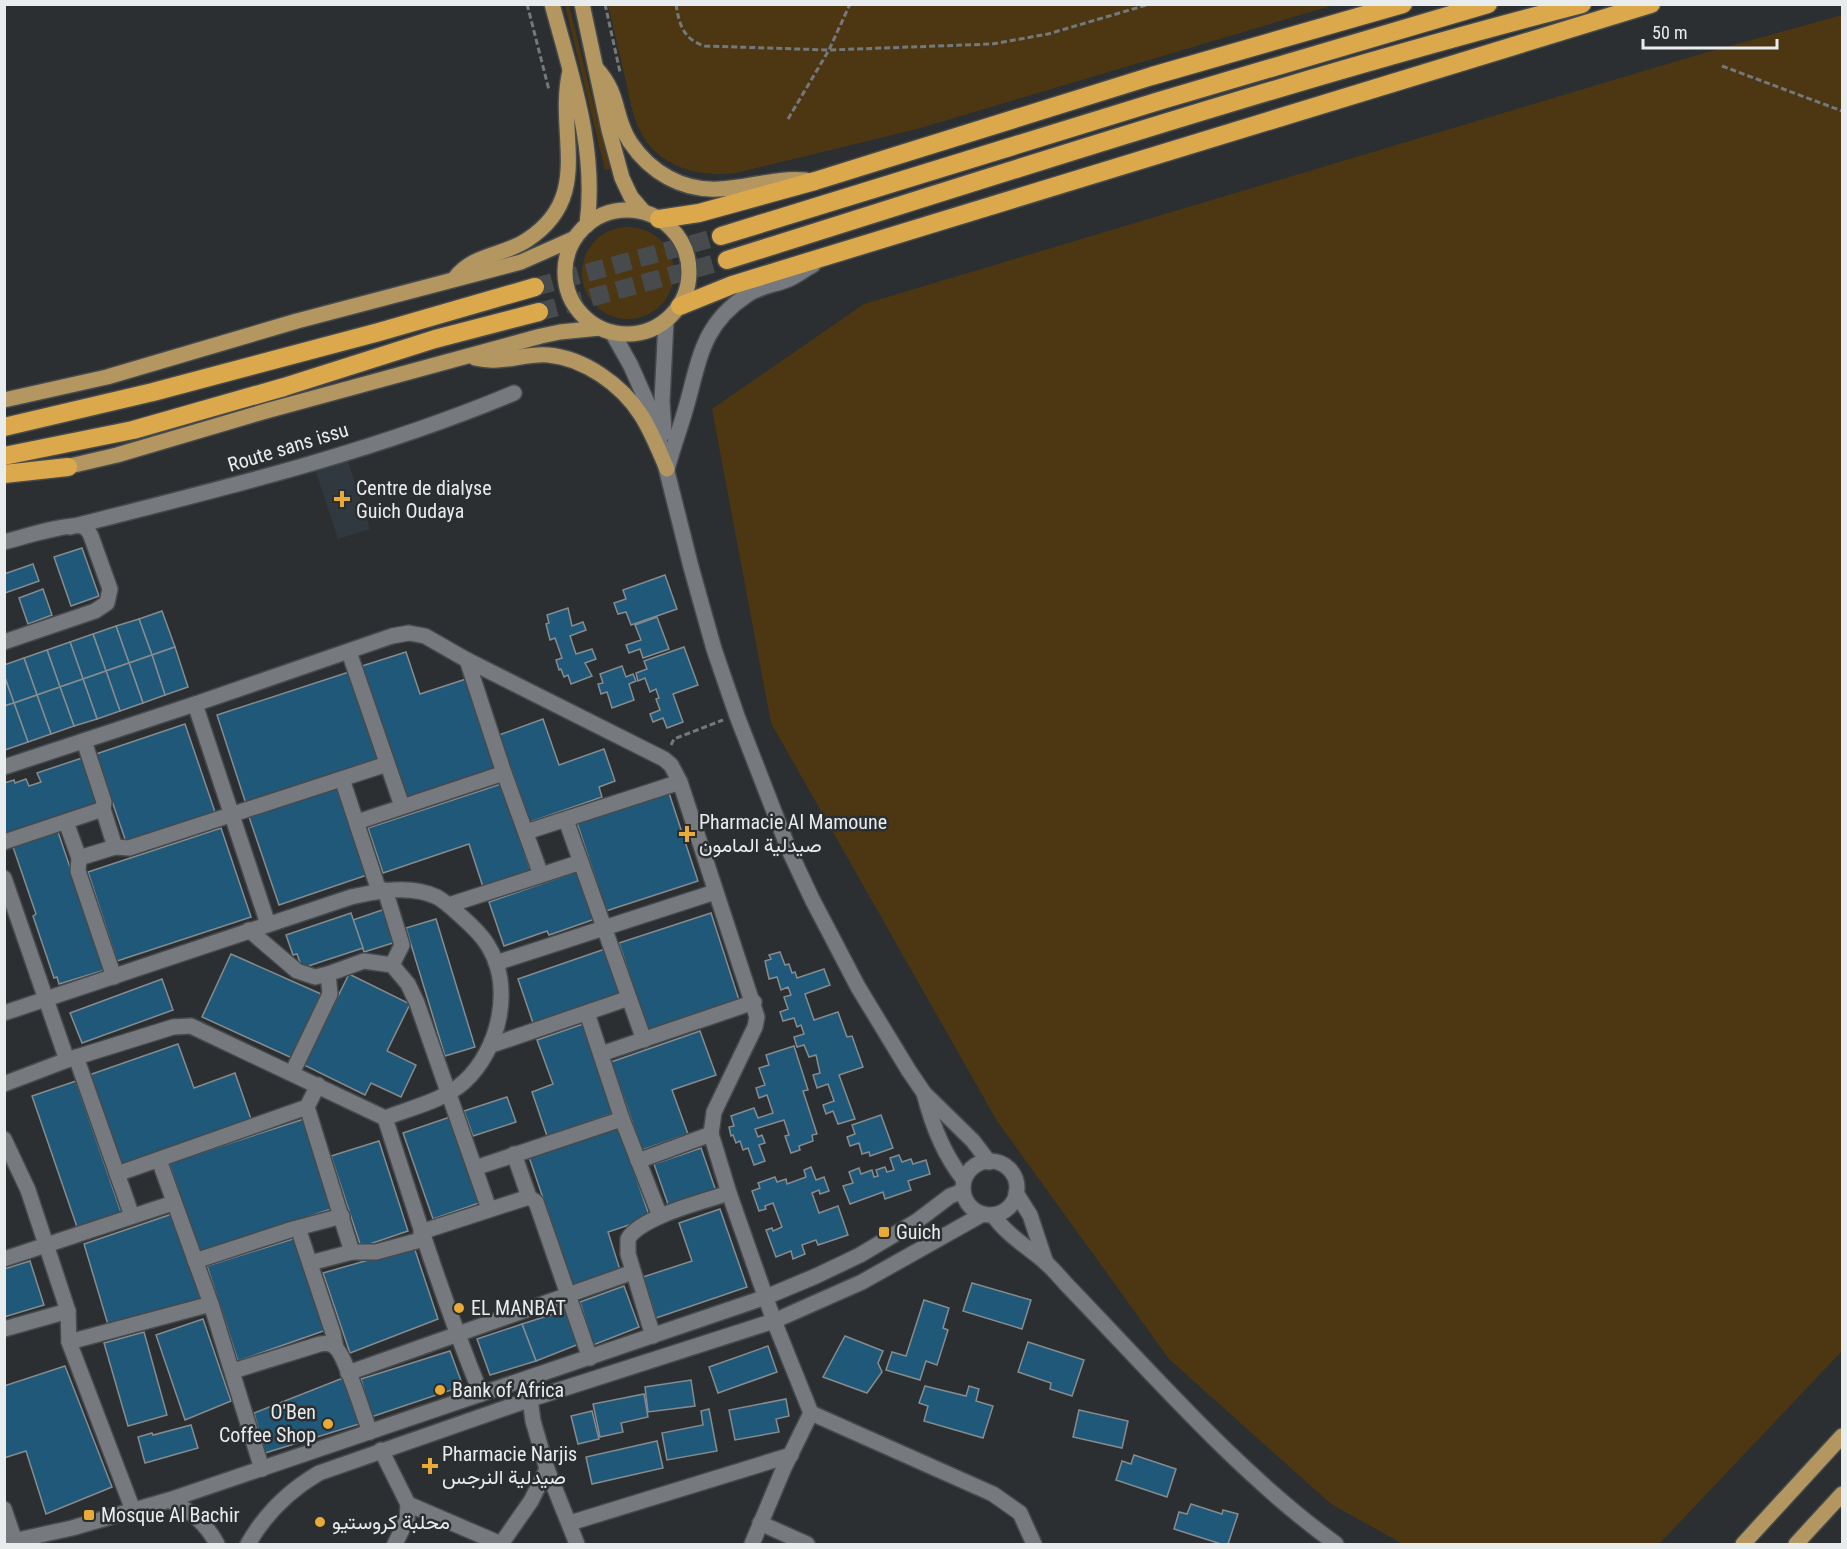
<svg xmlns="http://www.w3.org/2000/svg" width="1847" height="1549" viewBox="0 0 1847 1549" font-family="'Roboto Condensed',Vazirmatn,sans-serif">
  <rect width="100%" height="100%" fill="#2b2f31"/>
  <path fill="#303940" d="M 347,459 L 370,529 L 338,539 L 315,469 Z"/>
  <g fill="#4c3712">
    <path d="M 565,5 L 569,5 L 610,169 L 605,170 Z"/>
    <path d="M 608,5 L 608,4 L 1334,5 L 917,129 L 736,173 C 699,178 658,167 640,131 C 632,115 629,95 625,77 C 619,53 614,29 608,5 Z"/>
    <path d="M 1842,15 L 1842,1351 L 1659,1544 L 1403,1544 L 1331,1504 L 1169,1359 L 997,1121 L 771,723 L 712,409 L 864,304 L 1694,56 Z"/>
    <circle cx="628" cy="273" r="46"/>
  </g>
  <g fill="#205879" stroke="#868b8e" stroke-width="1.5">
    <path d="M 82,548 L 99,596 L 71,606 L 54,557 Z"/>
    <path d="M 33,564 L 39,581 L 5,593 L 4,574 Z"/>
    <path d="M 665,575 L 677,609 L 631,625 L 626,612 L 618,614 L 614,603 L 626,599 L 623,590 Z"/>
    <path d="M 43,589 L 52,615 L 28,624 L 19,598 Z"/>
    <path d="M 568,608 L 572,626 L 583,622 L 586,630 L 570,636 L 576,654 L 592,649 L 596,659 L 585,663 L 592,676 L 571,684 L 568,675 L 564,677 L 561,669 L 559,670 L 556,660 L 562,658 L 555,638 L 550,640 L 546,624 L 549,623 L 547,615 Z"/>
    <path d="M 162,611 L 175,647 L 152,655 L 139,619 Z"/>
    <path d="M 657,617 L 669,649 L 643,658 L 640,649 L 629,653 L 626,645 L 641,640 L 635,625 Z"/>
    <path d="M 139,619 L 152,655 L 129,663 L 116,626 Z"/>
    <path d="M 116,626 L 129,663 L 106,671 L 93,634 Z"/>
    <path d="M 93,634 L 106,671 L 83,679 L 70,642 Z"/>
    <path d="M 70,642 L 83,679 L 60,687 L 47,650 Z"/>
    <path d="M 175,647 L 188,687 L 165,695 L 152,655 Z"/>
    <path d="M 684,647 L 698,685 L 673,694 L 683,722 L 667,728 L 663,718 L 653,722 L 650,714 L 660,710 L 656,699 L 659,698 L 656,689 L 650,692 L 645,678 L 638,681 L 636,673 L 647,669 L 644,661 Z"/>
    <path d="M 47,650 L 60,687 L 37,695 L 24,658 Z"/>
    <path d="M 406,652 L 420,694 L 466,679 L 496,768 L 407,798 L 362,666 Z"/>
    <path d="M 152,655 L 165,695 L 143,703 L 129,663 Z"/>
    <path d="M 24,658 L 37,695 L 14,703 L 4,675 L 4,665 Z"/>
    <path d="M 129,663 L 143,703 L 120,711 L 106,671 Z"/>
    <path d="M 622,666 L 626,677 L 633,674 L 636,681 L 629,684 L 634,700 L 612,708 L 607,692 L 601,694 L 598,684 L 603,683 L 600,674 Z"/>
    <path d="M 106,671 L 120,711 L 97,719 L 83,679 Z"/>
    <path d="M 349,672 L 379,761 L 246,804 L 217,715 Z"/>
    <path d="M 4,675 L 14,703 L 4,706 Z"/>
    <path d="M 83,679 L 97,719 L 74,726 L 60,687 Z"/>
    <path d="M 60,687 L 74,726 L 51,734 L 37,695 Z"/>
    <path d="M 37,695 L 51,734 L 28,742 L 14,703 Z"/>
    <path d="M 14,703 L 28,742 L 5,750 L 4,706 Z"/>
    <path d="M 543,719 L 559,765 L 604,749 L 615,781 L 599,787 L 602,797 L 530,822 L 499,735 Z"/>
    <path d="M 185,724 L 215,812 L 126,842 L 96,754 Z"/>
    <path d="M 82,758 L 99,806 L 7,837 L 4,830 L 4,783 L 14,780 L 15,783 L 26,779 L 29,786 L 41,782 L 37,773 Z"/>
    <path d="M 501,784 L 531,872 L 483,887 L 469,844 L 383,873 L 368,828 Z"/>
    <path d="M 338,787 L 367,875 L 279,905 L 249,817 Z"/>
    <path d="M 669,793 L 698,881 L 606,911 L 577,823 Z"/>
    <path d="M 221,828 L 251,917 L 117,961 L 88,872 Z"/>
    <path d="M 58,832 L 105,970 L 59,984 L 57,977 L 54,978 L 33,916 L 36,914 L 13,847 Z"/>
    <path d="M 578,871 L 595,919 L 549,935 L 547,931 L 504,946 L 489,902 Z"/>
    <path d="M 385,909 L 396,942 L 364,952 L 353,920 Z"/>
    <path d="M 351,913 L 363,948 L 302,968 L 297,954 L 293,955 L 286,935 Z"/>
    <path d="M 711,913 L 740,1003 L 648,1032 L 619,943 Z"/>
    <path d="M 436,919 L 475,1047 L 445,1056 L 406,928 Z"/>
    <path d="M 605,949 L 620,993 L 533,1023 L 518,979 Z"/>
    <path d="M 780,952 L 785,965 L 789,964 L 792,973 L 795,972 L 797,978 L 824,969 L 830,985 L 805,994 L 814,1020 L 838,1012 L 847,1037 L 852,1036 L 863,1067 L 839,1075 L 855,1119 L 838,1124 L 833,1111 L 826,1114 L 823,1105 L 834,1101 L 828,1084 L 817,1088 L 813,1075 L 820,1073 L 816,1055 L 809,1057 L 804,1045 L 797,1047 L 794,1037 L 804,1034 L 801,1025 L 797,1027 L 794,1018 L 783,1021 L 780,1012 L 788,1009 L 784,997 L 791,995 L 788,987 L 781,990 L 777,977 L 769,979 L 765,961 L 771,959 L 769,955 Z"/>
    <path d="M 231,954 L 321,994 L 292,1058 L 202,1017 Z"/>
    <path d="M 349,974 L 410,1004 L 387,1051 L 416,1065 L 401,1097 L 371,1083 L 365,1095 L 304,1065 Z"/>
    <path d="M 162,979 L 173,1010 L 82,1043 L 70,1013 Z"/>
    <path d="M 583,1024 L 614,1113 L 547,1136 L 532,1092 L 553,1084 L 537,1040 Z"/>
    <path d="M 700,1031 L 716,1075 L 672,1090 L 688,1134 L 642,1150 L 611,1062 Z"/>
    <path d="M 178,1044 L 194,1088 L 235,1073 L 251,1119 L 121,1165 L 89,1075 Z"/>
    <path d="M 794,1046 L 808,1090 L 803,1091 L 817,1134 L 812,1135 L 813,1141 L 799,1146 L 800,1150 L 791,1153 L 785,1136 L 789,1135 L 784,1120 L 755,1129 L 758,1137 L 762,1135 L 765,1143 L 759,1145 L 765,1161 L 754,1165 L 748,1148 L 743,1150 L 740,1141 L 736,1143 L 733,1135 L 731,1136 L 729,1127 L 734,1126 L 731,1116 L 754,1108 L 758,1118 L 773,1113 L 767,1095 L 759,1098 L 756,1088 L 765,1085 L 759,1068 L 769,1065 L 766,1055 Z"/>
    <path d="M 76,1081 L 121,1212 L 77,1227 L 32,1096 Z"/>
    <path d="M 507,1097 L 516,1122 L 473,1136 L 464,1111 Z"/>
    <path d="M 881,1115 L 893,1148 L 870,1156 L 869,1152 L 862,1154 L 859,1143 L 850,1146 L 847,1137 L 855,1134 L 852,1125 Z"/>
    <path d="M 450,1117 L 479,1203 L 433,1219 L 403,1133 Z"/>
    <path d="M 304,1119 L 334,1208 L 199,1253 L 169,1163 Z"/>
    <path d="M 619,1127 L 650,1218 L 608,1232 L 621,1273 L 574,1289 L 529,1157 Z"/>
    <path d="M 379,1141 L 408,1231 L 361,1247 L 331,1156 Z"/>
    <path d="M 701,1148 L 716,1191 L 669,1207 L 654,1164 Z"/>
    <path d="M 899,1155 L 902,1162 L 911,1159 L 913,1164 L 926,1160 L 930,1174 L 908,1181 L 911,1190 L 885,1199 L 883,1192 L 850,1204 L 843,1186 L 853,1183 L 849,1172 L 859,1168 L 861,1174 L 872,1170 L 874,1177 L 878,1176 L 876,1170 L 885,1167 L 887,1172 L 894,1170 L 890,1158 Z"/>
    <path d="M 811,1167 L 816,1180 L 824,1177 L 829,1191 L 820,1194 L 819,1190 L 812,1193 L 819,1213 L 838,1206 L 848,1235 L 818,1245 L 816,1240 L 802,1245 L 805,1254 L 793,1259 L 791,1251 L 776,1257 L 766,1230 L 772,1228 L 773,1231 L 782,1227 L 773,1203 L 765,1206 L 766,1209 L 759,1211 L 752,1191 L 760,1188 L 758,1183 L 775,1177 L 777,1182 L 786,1179 L 787,1184 L 806,1177 L 804,1170 Z"/>
    <path d="M 720,1209 L 747,1287 L 656,1318 L 643,1277 L 692,1261 L 679,1223 Z"/>
    <path d="M 172,1214 L 201,1300 L 109,1328 L 84,1244 Z"/>
    <path d="M 296,1238 L 329,1329 L 238,1361 L 207,1266 Z"/>
    <path d="M 414,1247 L 438,1319 L 350,1353 L 323,1273 Z"/>
    <path d="M 30,1261 L 44,1305 L 4,1317 L 4,1269 Z"/>
    <path d="M 972,1283 L 1031,1300 L 1022,1329 L 963,1311 Z"/>
    <path d="M 624,1286 L 639,1327 L 593,1345 L 580,1302 Z"/>
    <path d="M 924,1300 L 949,1308 L 943,1328 L 948,1330 L 937,1365 L 926,1361 L 920,1380 L 886,1370 L 892,1352 L 906,1356 Z"/>
    <path d="M 566,1310 L 579,1344 L 536,1361 L 522,1324 Z"/>
    <path d="M 203,1319 L 231,1401 L 185,1420 L 156,1335 Z"/>
    <path d="M 522,1324 L 536,1361 L 490,1375 L 477,1339 Z"/>
    <path d="M 144,1332 L 167,1415 L 128,1426 L 104,1343 Z"/>
    <path d="M 845,1336 L 883,1351 L 878,1363 L 882,1372 L 867,1393 L 823,1377 Z"/>
    <path d="M 1028,1342 L 1084,1360 L 1072,1396 L 1050,1389 L 1051,1383 L 1018,1372 Z"/>
    <path d="M 768,1346 L 777,1372 L 718,1393 L 709,1367 Z"/>
    <path d="M 450,1351 L 463,1386 L 371,1417 L 361,1379 Z"/>
    <path d="M 65,1366 L 112,1487 L 46,1514 L 26,1451 L 4,1458 L 4,1386 Z"/>
    <path d="M 343,1378 L 359,1424 L 265,1453 L 254,1413 Z"/>
    <path d="M 691,1380 L 695,1406 L 648,1412 L 645,1387 Z"/>
    <path d="M 925,1386 L 966,1396 L 969,1386 L 979,1389 L 976,1401 L 993,1406 L 983,1438 L 924,1421 L 928,1406 L 919,1403 Z"/>
    <path d="M 644,1394 L 648,1417 L 621,1423 L 623,1432 L 600,1437 L 593,1404 Z"/>
    <path d="M 786,1399 L 789,1416 L 776,1419 L 779,1432 L 735,1440 L 729,1410 Z"/>
    <path d="M 709,1409 L 717,1451 L 667,1460 L 662,1433 L 703,1425 L 701,1411 Z"/>
    <path d="M 1079,1410 L 1128,1421 L 1122,1448 L 1073,1437 Z"/>
    <path d="M 592,1411 L 599,1439 L 578,1444 L 571,1416 Z"/>
    <path d="M 191,1425 L 198,1448 L 145,1463 L 138,1437 L 152,1433 L 153,1435 Z"/>
    <path d="M 657,1441 L 663,1468 L 592,1484 L 586,1457 Z"/>
    <path d="M 1134,1455 L 1176,1469 L 1167,1497 L 1116,1480 L 1122,1461 L 1131,1464 Z"/>
    <path d="M 1191,1504 L 1222,1514 L 1223,1510 L 1238,1514 L 1228,1544 L 1221,1544 L 1174,1529 L 1179,1512 L 1187,1514 Z"/>
  </g>
  <g fill="none" stroke-linecap="round" stroke-linejoin="round">
    <g stroke="#484b4d" stroke-width="18" stroke-dasharray="18 9" stroke-linecap="butt">
      <path d="M 535,287 L 721,236"/>
      <path d="M 539,312 L 727,260"/>
    </g>
    <g stroke="#464a4c" stroke-width="18">
      <g id="minor">
        <path d="M 612,332 L 631,366 L 653,416 L 691,567 L 714,649 L 737,716 L 789,850 L 812,899 L 858,987 L 909,1071 L 924,1093 L 973,1141 L 989,1162"/>
        <path d="M 664,433 L 662,401 L 666,321"/>
        <path d="M 667,469 C 673,447 681,426 687,404 C 700,357 703,324 747,295 C 760,286 775,285 789,279 C 798,275 805,269 813,265"/>
        <path d="M 70,527 C 220,489 371,453 514,393"/>
        <path d="M 4,542 C 20,538 68,523 81,526 C 87,528 89,531 91,536 L 110,589 L 107,603 L 95,611 L 4,642"/>
        <path d="M 349,652 L 402,806"/>
        <path d="M 467,660 L 504,773 L 541,875"/>
        <path d="M 195,704 L 268,924"/>
        <path d="M 84,741 L 104,802 L 103,809 L 115,847"/>
        <path d="M 4,767 L 195,704 L 392,636 L 409,633 L 425,636 L 467,660 L 664,759 L 671,765 L 680,782 L 757,1017 L 755,1027 L 714,1112 L 711,1134 L 729,1193 L 774,1321 L 811,1413 L 993,1494 L 1020,1513 L 1034,1544"/>
        <path d="M 342,779 L 379,891"/>
        <path d="M 566,820 L 644,1040"/>
        <path d="M 66,822 L 79,858 L 78,871 L 114,977"/>
        <path d="M 357,822 L 504,773"/>
        <path d="M 526,832 L 680,782"/>
        <path d="M 4,842 L 103,809"/>
        <path d="M 79,858 L 115,847 L 129,848 L 387,764"/>
        <path d="M 4,878 L 67,1060"/>
        <path d="M 385,890 L 402,945 L 392,965"/>
        <path d="M 449,905 L 581,862"/>
        <path d="M 249,930 L 297,971 L 315,977 L 328,974 L 364,961 L 392,965 L 408,984 L 417,1003 L 489,1209"/>
        <path d="M 496,963 L 715,892"/>
        <path d="M 4,1013 L 351,897 C 378,891 410,884 437,897 C 446,902 454,910 462,917 C 471,925 480,933 487,944 C 514,986 500,1049 464,1082 C 443,1101 410,1108 385,1118"/>
        <path d="M 587,1013 L 622,1119 L 660,1216"/>
        <path d="M 492,1045 L 629,998"/>
        <path d="M 601,1054 L 754,1002"/>
        <path d="M 76,1057 L 132,1216"/>
        <path d="M 292,1073 L 330,994 L 328,974"/>
        <path d="M 4,1084 L 67,1060 L 173,1027 L 191,1026 L 385,1118 C 415,1211 444,1303 481,1394"/>
        <path d="M 924,1093 C 932,1125 943,1154 964,1180"/>
        <path d="M 307,1107 L 352,1252"/>
        <path d="M 4,1139 L 28,1190 L 68,1311 L 69,1342 L 133,1510"/>
        <path d="M 514,1154 L 529,1197 L 536,1202 L 590,1358"/>
        <path d="M 159,1160 L 211,1304"/>
        <path d="M 638,1161 L 711,1134"/>
        <circle cx="990" cy="1188" r="27"/>
        <path d="M 475,1168 L 622,1119"/>
        <path d="M 117,1174 L 307,1107 L 318,1085"/>
        <path d="M 1016,1193 L 1030,1215 L 1046,1263"/>
        <path d="M 993,1215 C 1006,1234 1026,1246 1044,1261 C 1052,1268 1059,1276 1066,1284 C 1151,1372 1237,1472 1336,1544"/>
        <path d="M 298,1228 L 333,1333 L 336,1348"/>
        <path d="M 421,1232 L 529,1197"/>
        <path d="M 4,1259 L 173,1203"/>
        <path d="M 195,1261 L 293,1229 L 342,1216"/>
        <path d="M 310,1263 L 352,1252 L 376,1252 L 424,1239"/>
        <path d="M 4,1329 L 68,1311"/>
        <path d="M 653,1336 L 628,1254 L 628,1239 C 640,1217 705,1201 729,1193"/>
        <path d="M 69,1342 L 211,1304 L 262,1469"/>
        <path d="M 233,1371 L 320,1344 C 325,1343 330,1343 334,1346 C 345,1353 364,1417 370,1432"/>
        <path d="M 348,1373 L 633,1272"/>
        <path d="M 529,1391 L 533,1421 L 547,1469 L 577,1544"/>
        <path d="M 381,1450 L 408,1504 L 407,1519 L 395,1544"/>
        <path d="M 169,1500 C 191,1511 206,1523 217,1544"/>
        <path d="M 408,1504 L 501,1544"/>
        <path d="M 4,1509 L 15,1541"/>
        <path d="M 570,1523 L 791,1455"/>
        <path d="M 760,1523 L 807,1544"/>
        <path d="M 4,1543 L 72,1528 L 169,1500 L 766,1297 L 816,1276 L 860,1255 L 917,1221 L 950,1196 L 963,1191"/>
        <path d="M 248,1544 C 265,1514 290,1490 319,1473 L 531,1399 L 774,1321 L 862,1282 L 983,1214"/>
        <path d="M 501,1544 L 531,1501 L 547,1469"/>
        <path d="M 752,1544 L 783,1470 L 811,1413"/>
      </g>
    </g>
    <g stroke="#464a4c" stroke-width="18">
      <g id="major">
        <path d="M 552,4 C 572,78 597,148 587,225"/>
        <path d="M 582,4 L 609,130 L 622,178 L 631,197 L 643,211"/>
        <path d="M 596,68 C 621,95 613,116 630,142 C 650,172 682,191 719,189 C 749,188 776,177 806,180"/>
        <circle cx="627" cy="272" r="62"/>
        <path d="M 455,278 C 473,254 503,256 527,240 C 595,196 555,133 570,71"/>
        <path d="M 475,358 C 503,365 522,353 548,355 C 584,358 622,385 641,415 C 652,432 659,451 667,469"/>
        <path d="M 4,400 L 107,377 L 297,321 L 521,262 L 575,238"/>
        <path d="M 57,469 L 117,455 L 266,411 L 541,336 L 560,332 L 600,328"/>
        <path d="M 1743,1544 L 1842,1436"/>
        <path d="M 1796,1544 L 1842,1494"/>
      </g>
    </g>
    <g stroke="#464a4c" stroke-width="21">
      <g id="highway">
        <path d="M 659,219 L 699,213 L 815,181 L 1152,76 L 1403,4"/>
        <path d="M 721,236 L 1159,101 L 1488,4"/>
        <path d="M 727,260 C 1011,171 1294,78 1582,4"/>
        <path d="M 680,306 L 732,285 L 1651,4"/>
        <path d="M 4,427 L 153,392 L 379,332 L 535,287"/>
        <path d="M 4,456 L 133,430 L 284,387 L 435,339 L 539,312"/>
        <path d="M 4,474 L 68,467"/>
      </g>
    </g>
    <g stroke="#75787a" stroke-width="3" stroke-dasharray="6 3" stroke-linecap="butt">
      <path d="M 527,4 L 549,90"/>
      <path d="M 605,4 L 620,72"/>
      <path d="M 676,4 C 679,25 684,40 705,46 L 829,50 L 992,44 L 1048,34 L 1150,4"/>
      <path d="M 1722,66 L 1842,111"/>
      <path d="M 788,119 L 829,50 L 850,4"/>
      <path d="M 671,745 L 674,739 L 723,720"/>
    </g>
    <use href="#minor" stroke="#767a7e" stroke-width="15"/>
    <use href="#major" stroke="#b39660" stroke-width="15"/>
    <use href="#highway" stroke="#dca84c" stroke-width="18"/>
  </g>
  <g fill="#e8ab37" stroke="#2b2f31" stroke-width="2">
    <path d="M339 490h6v6h6v6h-6v6h-6v-6h-6v-6h6z"/>
    <path d="M684 825h6v6h6v6h-6v6h-6v-6h-6v-6h6z"/>
    <rect x="878" y="1226" width="12" height="12" rx="3"/>
    <circle cx="459" cy="1308" r="6"/>
    <circle cx="440" cy="1390" r="6"/>
    <circle cx="328" cy="1424" r="6"/>
    <path d="M427 1457h6v6h6v6h-6v6h-6v-6h-6v-6h6z"/>
    <rect x="83" y="1509" width="12" height="12" rx="3"/>
    <circle cx="320" cy="1522" r="6"/>
  </g>
  <g text-anchor="middle" stroke-width="5" stroke-linejoin="round" paint-order="stroke">
    <g font-size="20" fill="#e9eced" stroke="#2b2f31">
      <text transform="translate(288 447) rotate(-17)" y="7">Route sans issu</text>
    </g>
    <g font-size="20" fill="#e9eced" stroke="#2b2f31" text-anchor="start">
      <text x="356" y="495">Centre de dialyse<tspan x="356" dy="23">Guich Oudaya</tspan></text>
      <text x="699" y="829">Pharmacie Al Mamoune<tspan x="699" dy="23">صيدلية المامون</tspan></text>
      <text x="896" y="1239">Guich</text>
      <text x="471" y="1315">EL MANBAT</text>
      <text x="452" y="1397">Bank of Africa</text>
      <text x="316" y="1419" text-anchor="end">O'Ben<tspan x="316" dy="23">Coffee Shop</tspan></text>
      <text x="442" y="1461">Pharmacie Narjis<tspan x="442" dy="23">صيدلية النرجس</tspan></text>
      <text x="101" y="1522">Mosque Al Bachir</text>
      <text x="332" y="1529">محلبة كروستيو</text>
    </g>
  </g>
  <rect width="1847" height="1549" fill="none" stroke="#e9eced" stroke-width="12"/>
  <path d="M1643 39v9h134v-9" fill="none" stroke="#e9eced" stroke-width="3"/>
  <text x="1652" y="39" font-size="18" fill="#e9eced" stroke="#2b2f31" stroke-width="4.5" paint-order="stroke">50 m</text>
</svg>
